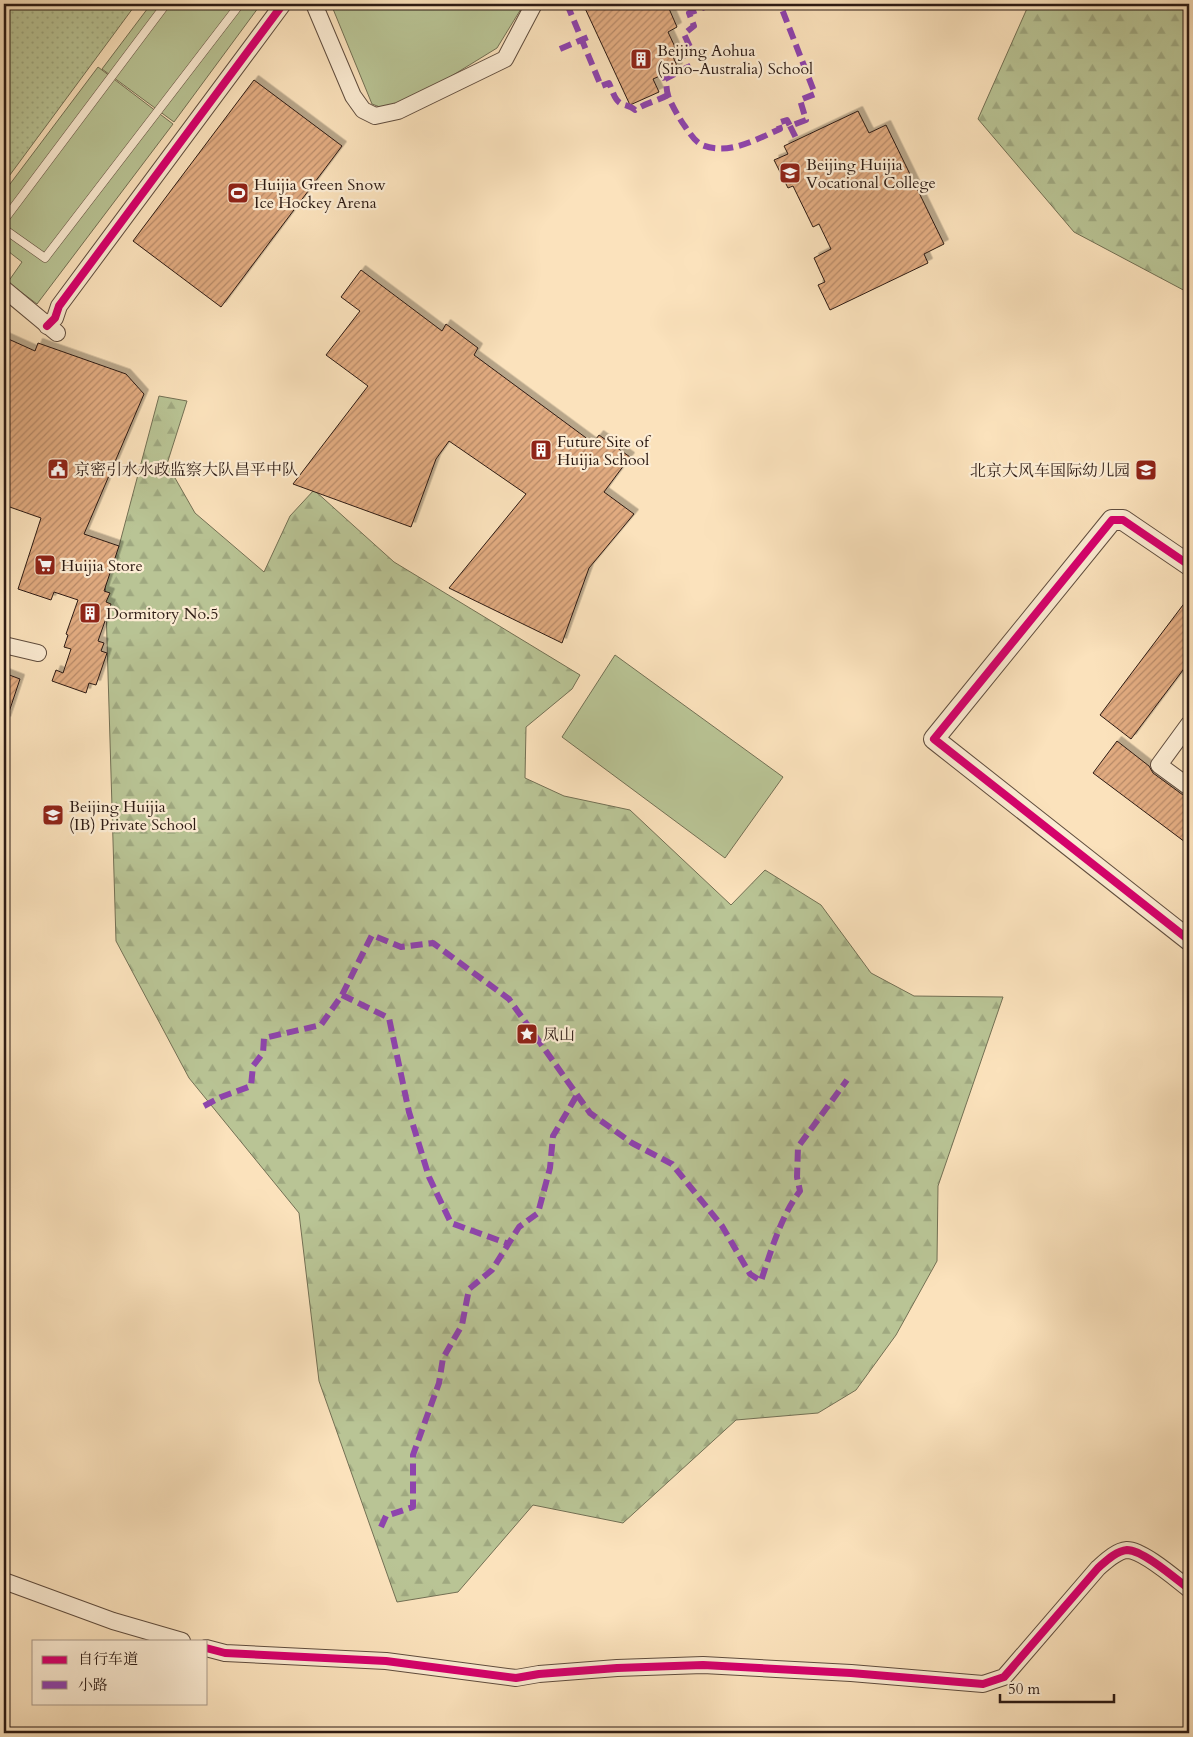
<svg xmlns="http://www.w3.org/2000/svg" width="1193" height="1737" viewBox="0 0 1193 1737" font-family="Cardo,'Noto Serif SC',serif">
  <defs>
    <pattern id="green-dots" width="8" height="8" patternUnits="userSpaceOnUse" patternTransform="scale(1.25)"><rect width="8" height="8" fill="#b9c495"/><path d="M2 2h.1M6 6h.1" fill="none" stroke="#9fa880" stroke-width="1.8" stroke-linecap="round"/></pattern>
    <pattern id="forest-firs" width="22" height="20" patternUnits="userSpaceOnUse" patternTransform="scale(1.25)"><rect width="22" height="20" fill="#b9c495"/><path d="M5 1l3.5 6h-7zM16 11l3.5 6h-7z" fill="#9fa880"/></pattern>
    <pattern id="building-hatch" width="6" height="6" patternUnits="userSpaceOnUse" patternTransform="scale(1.25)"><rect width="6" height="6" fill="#e1ab80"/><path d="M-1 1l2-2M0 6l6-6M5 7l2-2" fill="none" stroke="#b78a68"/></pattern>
    <filter id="shadow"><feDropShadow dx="4.5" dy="-4.5" stdDeviation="0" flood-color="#0004"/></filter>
  </defs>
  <rect width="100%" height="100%" fill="#fbe2bc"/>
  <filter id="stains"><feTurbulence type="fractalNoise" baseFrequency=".004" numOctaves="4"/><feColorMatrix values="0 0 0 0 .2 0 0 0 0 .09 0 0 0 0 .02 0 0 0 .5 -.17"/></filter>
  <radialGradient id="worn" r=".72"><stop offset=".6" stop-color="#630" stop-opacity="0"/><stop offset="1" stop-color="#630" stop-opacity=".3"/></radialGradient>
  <path fill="url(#green-dots)" stroke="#737054" d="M 4,4 L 136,4 L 4,183 Z"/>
  <g fill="url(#forest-firs)" stroke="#737054">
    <path d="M 1029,4 L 1189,4 L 1189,293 L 1074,232 L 978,119 Z"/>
    <path d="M 159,396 L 187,401 L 167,464 L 195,513 L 264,572 L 290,516 L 314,490 L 394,562 L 580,675 L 572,689 L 526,727 L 525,778 L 564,796 L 630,810 L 731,905 L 765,870 L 821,905 L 871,973 L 914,996 L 1003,997 L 938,1186 L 937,1261 L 896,1335 L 856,1390 L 818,1413 L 736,1420 L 623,1523 L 533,1505 L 458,1592 L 397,1602 L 319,1381 L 299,1213 L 189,1078 L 116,941 L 105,573 L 119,546 Z"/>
  </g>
  <g fill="#b9c495" stroke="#737054">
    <path d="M 151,4 L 261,4 L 174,122 L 102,69 Z"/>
    <path d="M 331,4 L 524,4 L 497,48 L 393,112 L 372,104 Z"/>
    <path d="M 98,67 L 173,124 L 37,304 L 8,282 L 22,262 L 4,248 L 4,192 Z"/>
    <path d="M 615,655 L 783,777 L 725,858 L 562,737 Z"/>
  </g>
  <g fill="url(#building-hatch)" stroke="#2d1b14" filter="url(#shadow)">
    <path d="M 583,4 L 667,4 L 677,27 L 668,32 L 675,47 L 670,50 L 678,68 L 653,79 L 659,92 L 630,105 Z"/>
    <path d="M 254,80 L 342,146 L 221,307 L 133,241 Z"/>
    <path d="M 858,111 L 869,133 L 886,125 L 944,244 L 924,254 L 928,263 L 830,310 L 818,285 L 825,282 L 814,258 L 831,249 L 819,224 L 813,227 L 793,186 L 788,188 L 774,160 L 788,154 L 784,146 Z"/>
    <path d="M 361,270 L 442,331 L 446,324 L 478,348 L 474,355 L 593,443 L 599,435 L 630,457 L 604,492 L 634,514 L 589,568 L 562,643 L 449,588 L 526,494 L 449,441 L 436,459 L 411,527 L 293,484 L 368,386 L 326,355 L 360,311 L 341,297 Z"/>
    <path d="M 4,337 L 35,351 L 38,343 L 126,374 L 144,394 L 84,534 L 119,546 L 104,591 L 110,593 L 106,602 L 111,604 L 98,641 L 104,643 L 101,651 L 107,653 L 96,685 L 89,683 L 86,693 L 52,681 L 56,670 L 63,673 L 71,649 L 64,647 L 68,635 L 66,634 L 78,600 L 54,592 L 51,600 L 18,589 L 41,518 L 4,505 Z"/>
    <path d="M 1189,597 L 1189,662 L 1131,739 L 1100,715 Z"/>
    <path d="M 4,673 L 20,679 L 6,721 L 4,720 Z"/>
    <path d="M 1117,741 L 1149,766 L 1153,773 L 1183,795 L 1189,797 L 1189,845 L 1093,773 Z"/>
  </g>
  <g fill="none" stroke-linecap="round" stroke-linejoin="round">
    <g stroke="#604d3e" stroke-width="9">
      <g id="service">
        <path d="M 4,220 L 166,4"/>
        <path d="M 4,229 L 45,258 L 240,4"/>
      </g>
    </g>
    <g stroke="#604d3e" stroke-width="18">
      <g id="minor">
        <path d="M 314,4 L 353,96 L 363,110 L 375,116 L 398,111 L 505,59 L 534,4"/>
        <path d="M 4,289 L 57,333"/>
        <path d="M 47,326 L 55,318 L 59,306 L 283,4"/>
        <path d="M 4,645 L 38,653"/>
        <path d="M 1189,724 L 1159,765 L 1189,787"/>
        <path d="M 4,1581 L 113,1621 L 182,1641"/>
        <path d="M 206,1648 L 225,1653 L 386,1661 L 516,1678 L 539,1674 L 617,1668 L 703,1665 L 851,1673 L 983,1684 L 1004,1677 L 1011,1669 L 1098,1568 C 1106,1561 1116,1551 1127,1550 C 1143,1550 1176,1579 1189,1589"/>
      </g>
    </g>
    <g stroke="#604d3e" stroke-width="22">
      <path id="tertiary" d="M 1189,565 L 1123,520 L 1112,520 L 934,739 L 1189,940"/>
    </g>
    <use href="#service" stroke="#fcecd3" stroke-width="8"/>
    <use href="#minor" stroke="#fcecd3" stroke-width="16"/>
    <use href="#tertiary" stroke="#fcecd3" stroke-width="20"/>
    <g stroke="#8e44ad" stroke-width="6" stroke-dasharray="12 6" stroke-linecap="butt">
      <path d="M 567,4 L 601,86 L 609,83 C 612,89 614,99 620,103 C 625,106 630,105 635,110 C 646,103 657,101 668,95"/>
      <path d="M 713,4 L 689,13 L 694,26 L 684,34 L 690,47 L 681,54 L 688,67 L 665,79 C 667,85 666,89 668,95 C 669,100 680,120 684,125 C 689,132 694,141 702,145 C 728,156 757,139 780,129 L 778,123 L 787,120 L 790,126 L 806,120 L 800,100 L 815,94 L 780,4"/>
      <path d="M 560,49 L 593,35"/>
      <path d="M 790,126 L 797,140"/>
      <path d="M 342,995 L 389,1018 L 409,1112 L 429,1177 L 451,1223 L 509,1244"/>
      <path d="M 204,1106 L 221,1097 L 251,1086 L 253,1066 L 263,1053 L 264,1038 L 321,1025 L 342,995 L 372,935 L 401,947 L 433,943 L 509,999 L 590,1113 L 632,1143 L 672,1164 L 722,1226 L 750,1274 L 761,1281 C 771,1251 781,1216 800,1191 L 797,1177 L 798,1147 L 847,1080"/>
      <path d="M 381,1527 L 386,1516 L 413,1507 L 413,1455 L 439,1383 L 443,1358 L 462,1325 L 469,1289 L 492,1270 L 519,1227 L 538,1213 L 550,1168 L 553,1136 L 577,1095"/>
    </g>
    <g stroke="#fcecd3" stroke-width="11">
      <g id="cycleway">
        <path d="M 47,326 L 55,318 L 59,306 L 283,4"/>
        <path d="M 1189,565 L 1123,520 L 1112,520 L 934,739 L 1189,940"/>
        <path d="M 206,1648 L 225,1653 L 386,1661 L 516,1678 L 539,1674 L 617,1668 L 703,1665 L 851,1673 L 983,1684 L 1004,1677 L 1011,1669 L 1098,1568 C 1106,1561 1116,1551 1127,1550 C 1143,1550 1176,1579 1189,1589"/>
      </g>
    </g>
    <use href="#cycleway" stroke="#d6006c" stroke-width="8"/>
  </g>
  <defs>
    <g id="building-square" transform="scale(1.125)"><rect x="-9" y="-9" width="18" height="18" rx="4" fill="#8f2418" stroke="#fcecd3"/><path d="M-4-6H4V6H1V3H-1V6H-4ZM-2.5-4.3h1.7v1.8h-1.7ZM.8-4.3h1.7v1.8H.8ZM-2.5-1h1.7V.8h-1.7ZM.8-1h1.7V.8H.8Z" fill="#fff"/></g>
    <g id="university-square" transform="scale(1.125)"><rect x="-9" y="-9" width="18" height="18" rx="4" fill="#8f2418" stroke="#fcecd3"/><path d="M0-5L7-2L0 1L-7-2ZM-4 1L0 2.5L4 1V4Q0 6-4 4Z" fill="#fff"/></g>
    <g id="stadium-square" transform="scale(1.125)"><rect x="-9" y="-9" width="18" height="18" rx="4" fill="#8f2418" stroke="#fcecd3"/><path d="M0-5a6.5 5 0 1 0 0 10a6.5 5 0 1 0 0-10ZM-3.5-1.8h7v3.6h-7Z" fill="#fff"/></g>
    <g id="civic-square" transform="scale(1.125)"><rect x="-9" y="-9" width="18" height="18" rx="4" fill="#8f2418" stroke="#fcecd3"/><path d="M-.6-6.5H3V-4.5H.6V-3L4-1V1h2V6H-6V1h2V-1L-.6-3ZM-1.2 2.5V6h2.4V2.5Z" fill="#fff"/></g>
    <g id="school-square" transform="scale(1.125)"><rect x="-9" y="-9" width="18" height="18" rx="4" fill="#8f2418" stroke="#fcecd3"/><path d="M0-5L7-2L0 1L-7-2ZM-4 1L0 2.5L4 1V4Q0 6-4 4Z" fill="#fff"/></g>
    <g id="supermarket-square" transform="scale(1.125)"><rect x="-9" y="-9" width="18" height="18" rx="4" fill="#8f2418" stroke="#fcecd3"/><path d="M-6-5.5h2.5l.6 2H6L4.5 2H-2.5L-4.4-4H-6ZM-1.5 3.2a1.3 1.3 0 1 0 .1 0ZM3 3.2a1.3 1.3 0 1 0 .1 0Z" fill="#fff"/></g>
    <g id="sight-square" transform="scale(1.125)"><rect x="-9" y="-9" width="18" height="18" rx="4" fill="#8f2418" stroke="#fcecd3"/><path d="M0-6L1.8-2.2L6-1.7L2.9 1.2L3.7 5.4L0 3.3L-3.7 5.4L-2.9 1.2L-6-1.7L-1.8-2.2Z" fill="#fff"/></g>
  </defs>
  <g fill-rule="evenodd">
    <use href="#building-square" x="641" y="59"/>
    <use href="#university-square" x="790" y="173"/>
    <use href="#stadium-square" x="238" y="193"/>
    <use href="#building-square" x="541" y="450"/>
    <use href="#civic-square" x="58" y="469"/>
    <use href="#school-square" x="1146" y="470"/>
    <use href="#supermarket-square" x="45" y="565"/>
    <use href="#building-square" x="90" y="613"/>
    <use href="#school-square" x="53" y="815"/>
    <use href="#sight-square" x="527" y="1034"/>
  </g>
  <g text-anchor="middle" stroke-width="4.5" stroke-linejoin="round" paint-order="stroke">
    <g font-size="16" fill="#2d1b14" stroke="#fcecd3" text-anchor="start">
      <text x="657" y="56">Beijing Aohua<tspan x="657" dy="18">(Sino-Australia) School</tspan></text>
      <text x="806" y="170">Beijing Huijia<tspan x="806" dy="18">Vocational College</tspan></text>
      <text x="254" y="190">Huijia Green Snow<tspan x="254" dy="18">Ice Hockey Arena</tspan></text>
      <text x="557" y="447">Future Site of<tspan x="557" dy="18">Huijia School</tspan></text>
      <text x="74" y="475">京密引水水政监察大队昌平中队</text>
      <text x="1130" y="476" text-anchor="end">北京大风车国际幼儿园</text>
      <text x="61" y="571">Huijia Store</text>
      <text x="106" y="619">Dormitory No.5</text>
      <text x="69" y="812">Beijing Huijia<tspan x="69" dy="18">(IB) Private School</tspan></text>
      <text x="543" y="1040">凤山</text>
    </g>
  </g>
  <rect width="1193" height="1737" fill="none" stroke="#fbe2bc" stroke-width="20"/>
  <rect x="5" y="5" width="1183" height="1727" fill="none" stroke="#2d1b14" stroke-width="2.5"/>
  <rect x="10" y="10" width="1173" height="1717" fill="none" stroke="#2d1b14"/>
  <rect x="32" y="1640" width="175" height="65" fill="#fcecd3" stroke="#a99887"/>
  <rect x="42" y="1656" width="25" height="8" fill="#d6006c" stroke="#a99887"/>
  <text x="78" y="1664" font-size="15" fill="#2d1b14">自行车道</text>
  <rect x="42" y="1681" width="25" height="8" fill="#8e44ad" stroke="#a99887"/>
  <text x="78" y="1690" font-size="15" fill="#2d1b14">小路</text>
  <path d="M1000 1694v8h114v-8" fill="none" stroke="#2d1b14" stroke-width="2.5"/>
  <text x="1008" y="1694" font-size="15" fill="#2d1b14" stroke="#fcecd3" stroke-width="4" paint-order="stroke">50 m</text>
  <rect width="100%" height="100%" filter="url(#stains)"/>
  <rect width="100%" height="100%" fill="url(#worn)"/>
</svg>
